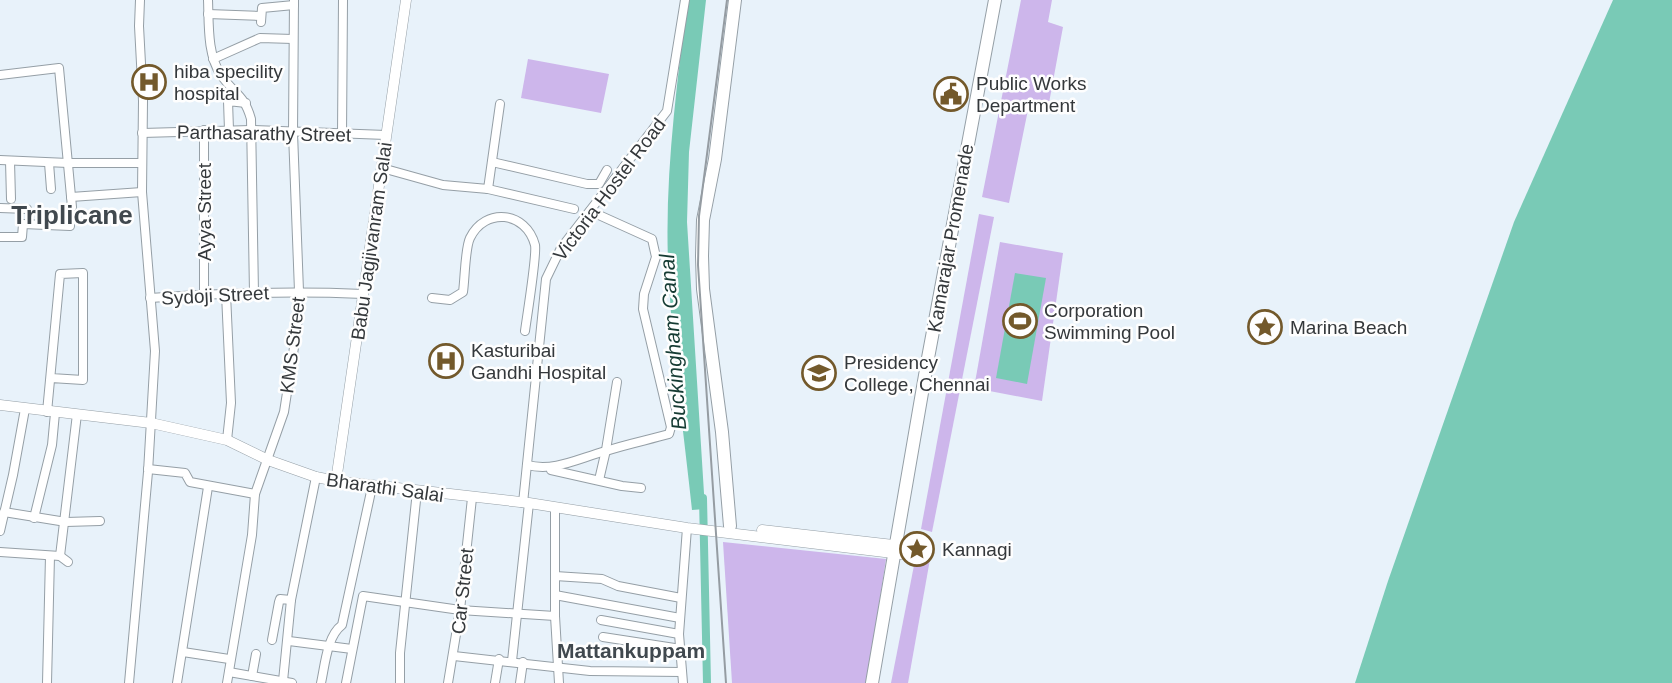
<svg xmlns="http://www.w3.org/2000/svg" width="1672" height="683" viewBox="0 0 1672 683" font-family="Helvetica,sans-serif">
  <rect width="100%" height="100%" fill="#e8f2fa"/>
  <g fill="#cdb6eb">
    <path d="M 1021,0 L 1052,0 L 1048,22 L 1063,27 L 1049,103 L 1030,100 L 1009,203 L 982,197 Z"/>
    <path d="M 528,59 L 609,74 L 601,113 L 521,98 Z"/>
    <path d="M 979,214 L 994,217 L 932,532 L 921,529 Z"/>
    <path d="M 1000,242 L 1063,253 L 1042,401 L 974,388 Z"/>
    <path d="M 723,542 L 886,559 L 867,683 L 732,683 Z"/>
    <path d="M 918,545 L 932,548 L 908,683 L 891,683 Z"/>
  </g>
  <g fill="#79cab6">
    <path d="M 687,0 L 706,0 L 689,152 L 687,222 L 705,509 L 692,510 C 684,434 673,358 669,282 C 663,187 676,94 687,0 Z"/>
    <path d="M 1613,0 L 1672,0 L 1672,683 L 1355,683 L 1388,581 L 1514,222 Z"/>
    <path d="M 1015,273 L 1046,278 L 1027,384 L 996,378 Z"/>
  </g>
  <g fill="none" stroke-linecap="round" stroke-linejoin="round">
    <path stroke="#79cab6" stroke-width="8" d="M 703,498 L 707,683"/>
    <g stroke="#959fa6" stroke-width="10">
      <g id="minor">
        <path d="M 208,0 C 209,23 207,55 221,75 C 234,94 244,94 251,119 L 254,293"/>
        <path d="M 208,14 L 261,16"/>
        <path d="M 261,22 L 262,8 L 294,5"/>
        <path d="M 213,59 L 260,38 L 293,39"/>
        <path d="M 0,75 L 59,68 L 72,207"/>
        <path d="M 204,130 L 204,294"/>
        <path d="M 229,130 L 228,101 L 246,103"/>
        <path d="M 142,133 L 251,130 L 386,135"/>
        <path d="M 342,135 L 343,0"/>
        <path d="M 0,160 L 68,163 L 142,163"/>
        <path d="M 10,161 L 11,199"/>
        <path d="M 492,162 L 587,184 L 599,184 L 607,170"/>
        <path d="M 49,163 L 51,189"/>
        <path d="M 382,168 L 443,185 L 488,189 L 500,104"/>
        <path d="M 488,189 L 574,209"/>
        <path d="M 71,197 L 142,192"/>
        <path d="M 0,208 L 27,209"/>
        <path d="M 0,237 L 22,237 L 23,224 L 70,226"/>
        <path d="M 226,294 L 231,403 L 227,440"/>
        <path d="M 150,298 C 221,293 292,291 363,294"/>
        <path d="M 432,298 L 450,300 L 463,292 C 465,278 465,248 470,238 C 485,207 526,211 535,245 C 537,255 527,316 525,331"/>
        <path d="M 47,412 L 60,274 L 83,273 L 83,380 L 51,378"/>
        <path d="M 527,465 C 555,472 579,458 606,451 C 627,444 648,440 669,434 L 671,427 L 643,309 L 644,294 L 656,257 L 652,239 L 590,211"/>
        <path d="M 148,469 L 185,473 L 190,482 L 255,494"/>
        <path d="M 551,470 L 622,486 L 641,488"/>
        <path d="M 599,480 L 606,450 L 617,382"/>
        <path d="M 523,503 L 546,279 L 561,248 L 667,111 L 685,0"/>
        <path d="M 555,507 L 555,616 L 559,683"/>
        <path d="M 4,512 L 66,522 L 100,521"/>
        <path d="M 34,518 L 52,445 L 55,413"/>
        <path d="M 0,531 L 13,475 L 25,409"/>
        <path d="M 0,552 L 60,556 L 68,562"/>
        <path d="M 60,556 L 77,414"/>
        <path d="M 555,576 L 602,579 L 618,586 L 681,598"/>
        <path d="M 555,595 L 680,618"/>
        <path d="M 601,620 L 679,634"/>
        <path d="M 603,637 L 681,649"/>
        <path d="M 272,640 L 279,602 L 280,599 L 291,600"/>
        <path d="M 289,641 L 352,649"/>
        <path d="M 183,652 L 229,659"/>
        <path d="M 454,656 L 590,671 L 682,672"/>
        <path d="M 512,661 L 529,503"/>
        <path d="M 229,672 L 292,683"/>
        <path d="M 252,676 L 256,654"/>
        <path d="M 283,681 L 291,600 L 316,477"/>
        <path d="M 47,683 L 50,556"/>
        <path d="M 129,683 L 148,472 L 155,351 L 142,192 L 143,101 L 139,26 L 140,0"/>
        <path d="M 177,683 L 208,487"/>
        <path d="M 227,683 L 252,535 L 255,494 L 284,412 L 297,328 L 299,291 L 293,133 L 294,0"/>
        <path d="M 321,683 C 325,665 327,636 342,625 L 372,487"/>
        <path d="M 346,683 L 363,596 L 460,610 L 555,616"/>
        <path d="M 400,683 L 400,653 L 417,491"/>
        <path d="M 448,683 L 460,610 L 472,498"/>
        <path d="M 495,683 L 499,659"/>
        <path d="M 520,683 L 523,662"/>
        <path d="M 683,683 L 679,634 L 687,528"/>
      </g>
    </g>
    <g stroke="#959fa6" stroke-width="11">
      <g id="tertiary">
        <path d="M 0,405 L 151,423 L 227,440 L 268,460 L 316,477 L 336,481 L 529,503 L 687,528 L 901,554"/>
        <path d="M 336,481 L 406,0"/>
        <path d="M 762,530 L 902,546"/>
      </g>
    </g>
    <g stroke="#959fa6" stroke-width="14">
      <g id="primary">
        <path d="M 730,526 L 722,432 L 703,289 L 702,256 L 703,220 L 715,159 L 735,0"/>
        <path d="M 872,683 L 928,358 L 995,0"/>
      </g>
    </g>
    <use href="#minor" stroke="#fff" stroke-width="8"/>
    <use href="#tertiary" stroke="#fff" stroke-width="10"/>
    <use href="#primary" stroke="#fff" stroke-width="12"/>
    <path stroke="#959ca2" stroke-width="2" d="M 726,683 L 698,265 L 699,216 L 727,0"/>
  </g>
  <defs>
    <g id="hospital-ring" transform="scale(1.75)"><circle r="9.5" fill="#fefefe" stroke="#73592b" stroke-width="1.5"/><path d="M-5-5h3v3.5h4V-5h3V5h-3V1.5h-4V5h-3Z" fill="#73592b"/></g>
    <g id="civic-ring" transform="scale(1.75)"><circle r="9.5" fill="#fefefe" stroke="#73592b" stroke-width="1.5"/><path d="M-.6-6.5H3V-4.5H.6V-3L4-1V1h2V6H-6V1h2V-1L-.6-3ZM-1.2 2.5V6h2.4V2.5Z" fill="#73592b"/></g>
    <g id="stadium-ring" transform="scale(1.75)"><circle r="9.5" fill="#fefefe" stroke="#73592b" stroke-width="1.5"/><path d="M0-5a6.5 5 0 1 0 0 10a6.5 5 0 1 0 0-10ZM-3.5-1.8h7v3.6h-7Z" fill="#73592b"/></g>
    <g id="sight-ring" transform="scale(1.75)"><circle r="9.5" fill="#fefefe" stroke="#73592b" stroke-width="1.5"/><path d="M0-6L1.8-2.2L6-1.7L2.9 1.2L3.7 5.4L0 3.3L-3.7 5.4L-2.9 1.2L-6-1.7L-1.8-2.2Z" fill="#73592b"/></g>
    <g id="university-ring" transform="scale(1.75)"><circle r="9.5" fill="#fefefe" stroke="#73592b" stroke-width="1.5"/><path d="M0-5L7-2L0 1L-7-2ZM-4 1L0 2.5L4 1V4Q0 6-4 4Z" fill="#73592b"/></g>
  </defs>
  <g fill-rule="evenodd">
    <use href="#hospital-ring" x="149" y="82"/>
    <use href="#civic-ring" x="951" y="94"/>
    <use href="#stadium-ring" x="1020" y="321"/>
    <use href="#sight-ring" x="1265" y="327"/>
    <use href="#hospital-ring" x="446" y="361"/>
    <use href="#university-ring" x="819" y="373"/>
    <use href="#sight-ring" x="917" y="549"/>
  </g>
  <g text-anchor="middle" stroke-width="5" stroke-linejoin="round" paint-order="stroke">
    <g font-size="19" fill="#34383b" stroke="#fefefe" text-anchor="start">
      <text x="174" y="78">hiba specility<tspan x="174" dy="22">hospital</tspan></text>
      <text x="976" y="90">Public Works<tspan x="976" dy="22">Department</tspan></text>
      <text x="1044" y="317">Corporation<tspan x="1044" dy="22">Swimming Pool</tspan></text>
      <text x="1290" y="334">Marina Beach</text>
      <text x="471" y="357">Kasturibai<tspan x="471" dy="22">Gandhi Hospital</tspan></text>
      <text x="844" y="369">Presidency<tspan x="844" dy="22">College, Chennai</tspan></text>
      <text x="942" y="556">Kannagi</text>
    </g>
    <g font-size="19" fill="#34383b" stroke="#fefefe">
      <text transform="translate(264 133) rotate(1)" y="7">Parthasarathy Street</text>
      <text transform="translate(609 189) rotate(-53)" y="7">Victoria Hostel Road</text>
      <text transform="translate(204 212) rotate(-90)" y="7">Ayya Street</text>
      <text transform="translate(950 238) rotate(-80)" y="7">Kamarajar Promenade</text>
      <text transform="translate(371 241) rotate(-82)" y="7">Babu Jagjivanram Salai</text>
      <text transform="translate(215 295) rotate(-3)" y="7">Sydoji Street</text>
      <text transform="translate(292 345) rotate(-83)" y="7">KMS Street</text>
      <text transform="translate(385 487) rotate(8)" y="7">Bharathi Salai</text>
      <text transform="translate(462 591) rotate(-84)" y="7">Car Street</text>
    </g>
    <g font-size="21" font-style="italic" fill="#153b33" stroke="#fefefe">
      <text transform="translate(673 342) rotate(-94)" y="7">Buckingham Canal</text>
    </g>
    <g font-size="21" font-weight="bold" fill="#40484e" stroke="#fefefe">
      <text x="631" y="658">Mattankuppam</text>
    </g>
    <g font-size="26" font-weight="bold" fill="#40484e" stroke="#fefefe">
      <text x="72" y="224">Triplicane</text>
    </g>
  </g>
</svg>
